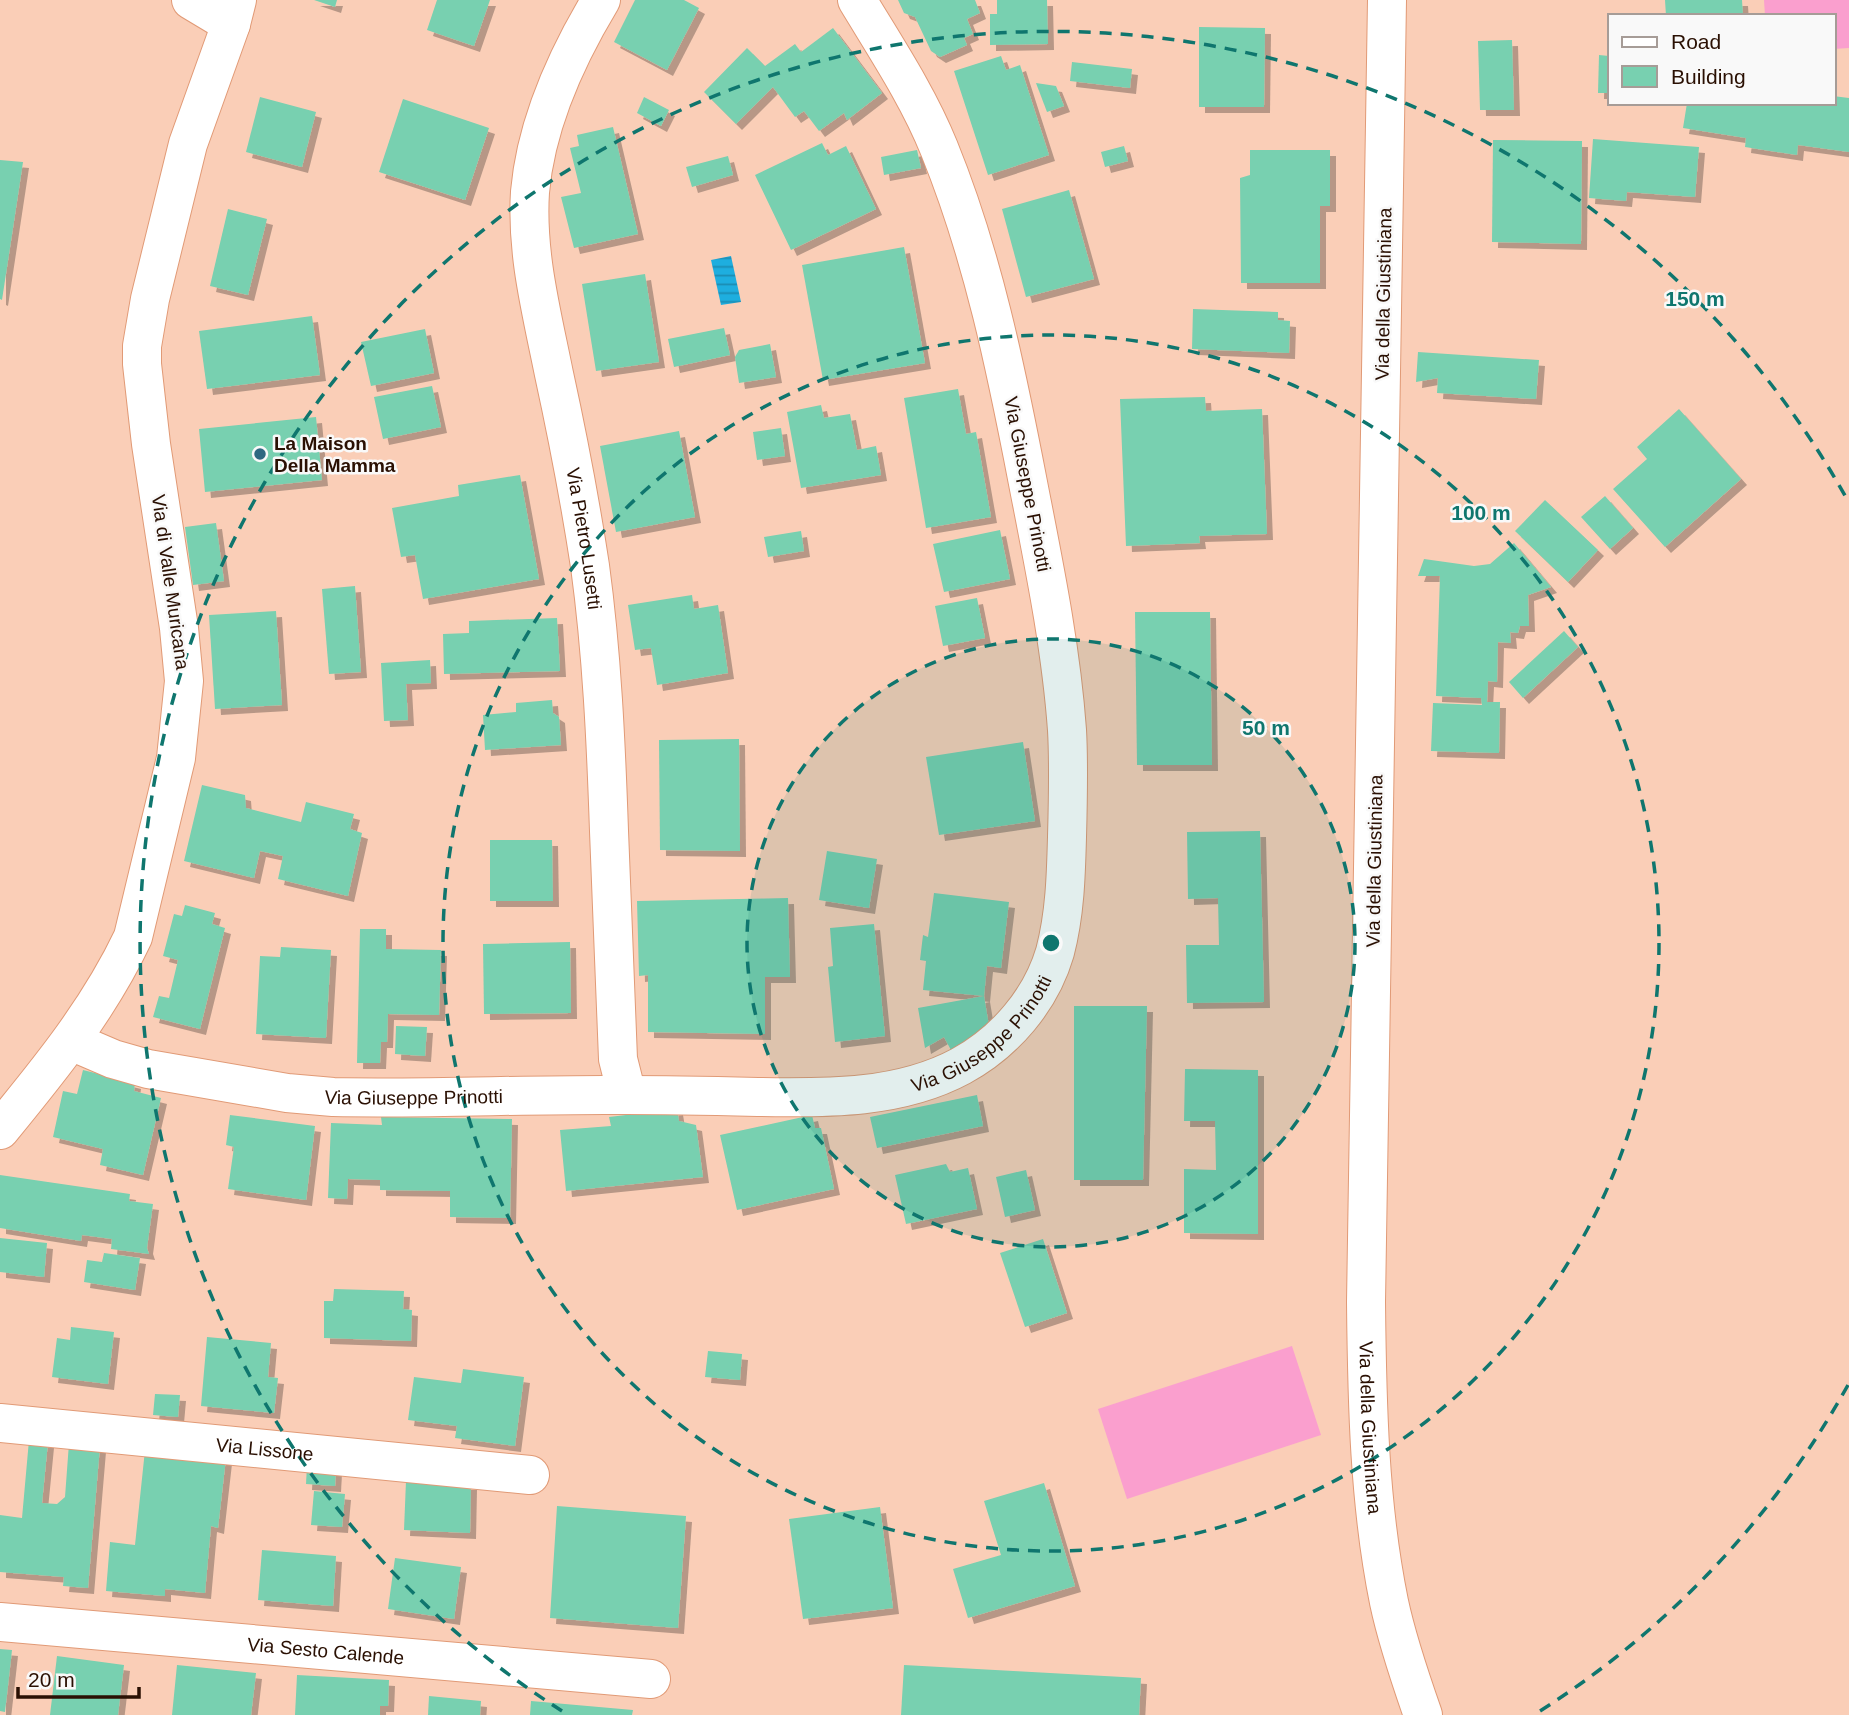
<svg xmlns="http://www.w3.org/2000/svg" width="1849" height="1715" viewBox="0 0 1849 1715" font-family="Helvetica,sans-serif">
  <defs>
    <pattern id="water-rules" width="6" height="5" patternUnits="userSpaceOnUse" patternTransform="scale(1.75)"><rect width="6" height="5" fill="#1eaedf"/><path d="M0 2.5h6" fill="none" stroke="#1b8cb3"/></pattern>
    <filter id="shadow"><feDropShadow dx="6" dy="6" stdDeviation="0" flood-color="#0004"/></filter>
  </defs>
  <rect width="100%" height="100%" fill="#faceb7"/>
  <g fill="#fa9fce">
    <path d="M 1764,0 L 1849,0 L 1849,48 L 1833,49 L 1833,16 L 1765,16 Z"/>
    <path d="M 1292,1346 L 1321,1435 L 1127,1499 L 1098,1409 Z"/>
  </g>
  <path fill="url(#water-rules)" d="M 731,256 L 741,302 L 721,305 L 711,260 Z"/>
  <g fill="#78d0b0" filter="url(#shadow)">
    <path d="M 314,0 L 337,0 L 335,7 Z"/>
    <path d="M 437,0 L 490,0 L 474,46 L 427,30 Z"/>
    <path d="M 635,0 L 684,0 L 699,8 L 667,70 L 614,42 Z"/>
    <path d="M 898,0 L 975,0 L 980,13 L 967,19 L 973,34 L 964,38 L 967,45 L 940,57 L 931,51 L 915,17 L 904,13 Z"/>
    <path d="M 997,0 L 1047,0 L 1048,44 L 990,45 L 990,14 L 997,14 Z"/>
    <path d="M 1665,0 L 1742,0 L 1743,16 L 1666,16 Z"/>
    <path d="M 1199,27 L 1265,28 L 1264,107 L 1199,107 Z"/>
    <path d="M 833,28 L 882,93 L 847,120 L 844,113 L 819,131 L 804,111 L 795,117 L 773,87 L 736,124 L 704,92 L 747,48 L 765,66 L 795,44 L 801,52 Z"/>
    <path d="M 1512,40 L 1514,110 L 1480,110 L 1478,41 Z"/>
    <path d="M 1599,55 L 1609,56 L 1609,93 L 1598,93 Z"/>
    <path d="M 1001,56 L 1006,70 L 1020,65 L 1049,155 L 988,175 L 954,71 Z"/>
    <path d="M 1072,62 L 1132,69 L 1130,88 L 1070,81 Z"/>
    <path d="M 1036,83 L 1056,86 L 1064,106 L 1047,112 Z"/>
    <path d="M 1833,96 L 1849,98 L 1849,152 L 1798,145 L 1797,155 L 1745,147 L 1746,138 L 1683,128 L 1687,103 L 1833,103 Z"/>
    <path d="M 260,97 L 316,112 L 302,167 L 246,152 Z"/>
    <path d="M 644,97 L 669,110 L 661,126 L 637,113 Z"/>
    <path d="M 403,99 L 489,128 L 465,200 L 379,172 Z"/>
    <path d="M 613,127 L 638,234 L 574,248 L 561,197 L 581,193 L 570,148 L 579,146 L 577,135 Z"/>
    <path d="M 1593,139 L 1699,147 L 1695,197 L 1627,192 L 1626,201 L 1589,198 Z"/>
    <path d="M 1493,140 L 1582,141 L 1581,244 L 1492,242 Z"/>
    <path d="M 822,143 L 828,155 L 846,146 L 876,209 L 791,250 L 755,175 Z"/>
    <path d="M 1124,146 L 1128,161 L 1105,167 L 1101,152 Z"/>
    <path d="M 917,150 L 921,168 L 884,175 L 881,157 Z"/>
    <path d="M 1250,150 L 1330,150 L 1330,206 L 1320,206 L 1320,283 L 1241,283 L 1240,178 L 1250,175 Z"/>
    <path d="M 728,156 L 733,175 L 692,187 L 686,167 Z"/>
    <path d="M 0,160 L 23,162 L 2,300 L 0,299 Z"/>
    <path d="M 1069,190 L 1094,279 L 1026,297 L 1002,209 Z"/>
    <path d="M 228,209 L 267,219 L 248,295 L 210,286 Z"/>
    <path d="M 904,247 L 925,363 L 823,380 L 802,265 Z"/>
    <path d="M 645,274 L 659,362 L 596,371 L 582,284 Z"/>
    <path d="M 1193,309 L 1278,312 L 1278,320 L 1290,321 L 1289,353 L 1192,349 Z"/>
    <path d="M 312,316 L 320,375 L 207,389 L 199,331 Z"/>
    <path d="M 724,328 L 730,355 L 674,367 L 668,339 Z"/>
    <path d="M 425,329 L 434,373 L 371,386 L 361,342 Z"/>
    <path d="M 770,344 L 776,377 L 739,383 L 735,357 L 739,350 Z"/>
    <path d="M 1418,352 L 1539,360 L 1536,399 L 1437,393 L 1438,378 L 1416,382 Z"/>
    <path d="M 432,386 L 441,427 L 383,439 L 374,397 Z"/>
    <path d="M 958,389 L 966,434 L 976,432 L 991,517 L 926,528 L 904,398 Z"/>
    <path d="M 1205,397 L 1206,411 L 1262,409 L 1267,534 L 1199,536 L 1200,543 L 1126,546 L 1120,399 Z"/>
    <path d="M 821,405 L 824,418 L 850,414 L 857,450 L 876,446 L 881,475 L 801,488 L 787,412 Z"/>
    <path d="M 1679,409 L 1741,479 L 1665,547 L 1613,489 L 1647,459 L 1637,447 Z"/>
    <path d="M 316,417 L 322,480 L 205,492 L 199,429 Z"/>
    <path d="M 781,428 L 785,456 L 757,460 L 753,432 Z"/>
    <path d="M 679,431 L 695,517 L 616,532 L 600,446 Z"/>
    <path d="M 520,475 L 539,579 L 423,599 L 415,555 L 401,557 L 392,508 L 459,496 L 458,485 Z"/>
    <path d="M 1605,496 L 1633,528 L 1610,549 L 1581,517 Z"/>
    <path d="M 1545,500 L 1598,550 L 1568,582 L 1515,531 Z"/>
    <path d="M 216,523 L 224,581 L 193,585 L 185,527 Z"/>
    <path d="M 1000,530 L 1010,579 L 944,592 L 933,544 Z"/>
    <path d="M 801,531 L 804,551 L 768,557 L 764,537 Z"/>
    <path d="M 1514,543 L 1551,587 L 1528,595 L 1529,626 L 1520,626 L 1518,633 L 1510,632 L 1511,643 L 1498,642 L 1497,682 L 1488,681 L 1487,702 L 1500,702 L 1499,753 L 1431,751 L 1433,703 L 1482,705 L 1481,698 L 1436,696 L 1440,576 L 1418,576 L 1424,559 L 1474,566 L 1490,564 Z"/>
    <path d="M 355,586 L 361,672 L 329,674 L 322,589 Z"/>
    <path d="M 692,595 L 694,609 L 718,605 L 728,673 L 657,685 L 651,648 L 635,650 L 628,605 Z"/>
    <path d="M 977,598 L 985,638 L 943,646 L 935,606 Z"/>
    <path d="M 276,611 L 282,705 L 215,709 L 209,615 Z"/>
    <path d="M 1135,612 L 1210,612 L 1212,765 L 1137,765 Z"/>
    <path d="M 557,618 L 560,671 L 444,674 L 443,634 L 469,633 L 469,621 Z"/>
    <path d="M 1564,631 L 1578,647 L 1523,698 L 1509,682 Z"/>
    <path d="M 430,660 L 431,683 L 406,684 L 408,720 L 384,721 L 381,663 Z"/>
    <path d="M 552,700 L 553,713 L 559,717 L 561,745 L 485,750 L 483,715 L 516,712 L 516,703 Z"/>
    <path d="M 739,739 L 740,851 L 660,850 L 659,740 Z"/>
    <path d="M 1023,742 L 1035,821 L 939,835 L 926,757 Z"/>
    <path d="M 202,785 L 245,795 L 246,808 L 301,822 L 306,802 L 354,814 L 350,829 L 362,833 L 348,896 L 278,879 L 283,856 L 260,851 L 254,878 L 184,861 Z"/>
    <path d="M 1260,831 L 1264,1002 L 1187,1003 L 1186,945 L 1219,945 L 1218,898 L 1188,899 L 1187,832 Z"/>
    <path d="M 490,840 L 552,840 L 553,901 L 490,901 Z"/>
    <path d="M 827,851 L 877,859 L 869,908 L 819,900 Z"/>
    <path d="M 934,893 L 1009,902 L 1001,968 L 987,966 L 984,996 L 990,1032 L 952,1052 L 944,1037 L 925,1048 L 918,1008 L 984,996 L 923,990 L 926,961 L 920,960 L 923,935 L 928,937 Z"/>
    <path d="M 788,898 L 790,977 L 765,977 L 765,1034 L 648,1032 L 648,975 L 639,976 L 637,901 Z"/>
    <path d="M 185,905 L 215,913 L 212,924 L 225,928 L 200,1029 L 153,1017 L 159,996 L 169,998 L 178,960 L 163,956 L 174,914 L 182,916 Z"/>
    <path d="M 874,924 L 885,1036 L 835,1042 L 828,967 L 833,966 L 830,928 Z"/>
    <path d="M 360,929 L 386,929 L 386,949 L 441,950 L 439,1015 L 388,1014 L 387,1042 L 381,1042 L 380,1063 L 357,1063 Z"/>
    <path d="M 570,942 L 571,1013 L 484,1014 L 483,944 Z"/>
    <path d="M 281,947 L 331,950 L 326,1038 L 256,1034 L 260,956 L 280,957 Z"/>
    <path d="M 1074,1006 L 1147,1006 L 1143,1180 L 1074,1180 Z"/>
    <path d="M 396,1026 L 427,1027 L 425,1056 L 395,1054 Z"/>
    <path d="M 1185,1069 L 1258,1070 L 1258,1234 L 1184,1233 L 1184,1169 L 1216,1170 L 1215,1121 L 1184,1121 Z"/>
    <path d="M 83,1070 L 135,1083 L 134,1091 L 161,1098 L 143,1175 L 100,1165 L 103,1149 L 53,1137 L 63,1091 L 77,1094 Z"/>
    <path d="M 977,1095 L 983,1126 L 877,1148 L 870,1117 Z"/>
    <path d="M 677,1109 L 679,1121 L 696,1125 L 703,1177 L 566,1191 L 560,1130 L 611,1126 L 609,1117 Z"/>
    <path d="M 230,1115 L 315,1126 L 306,1200 L 228,1189 L 234,1147 L 226,1145 Z"/>
    <path d="M 812,1115 L 815,1128 L 821,1128 L 834,1189 L 737,1210 L 720,1135 Z"/>
    <path d="M 381,1117 L 512,1119 L 510,1218 L 450,1217 L 450,1191 L 380,1190 L 380,1180 L 348,1179 L 347,1199 L 328,1198 L 331,1123 L 382,1125 Z"/>
    <path d="M 946,1164 L 950,1172 L 968,1168 L 977,1209 L 906,1224 L 895,1175 Z"/>
    <path d="M 1026,1170 L 1035,1210 L 1005,1217 L 996,1177 Z"/>
    <path d="M 0,1175 L 130,1194 L 129,1201 L 153,1204 L 147,1248 L 149,1254 L 111,1249 L 112,1239 L 82,1235 L 81,1241 L 0,1228 Z"/>
    <path d="M 0,1238 L 47,1243 L 44,1277 L 0,1272 Z"/>
    <path d="M 1043,1239 L 1067,1313 L 1025,1327 L 1000,1253 Z"/>
    <path d="M 104,1253 L 140,1258 L 135,1290 L 84,1282 L 87,1260 L 102,1262 Z"/>
    <path d="M 334,1289 L 404,1291 L 403,1309 L 412,1310 L 411,1341 L 324,1338 L 324,1301 L 333,1301 Z"/>
    <path d="M 71,1327 L 114,1332 L 108,1384 L 52,1377 L 57,1338 L 70,1340 Z"/>
    <path d="M 207,1337 L 271,1343 L 268,1377 L 278,1378 L 274,1413 L 201,1406 Z"/>
    <path d="M 708,1351 L 742,1354 L 740,1380 L 705,1377 Z"/>
    <path d="M 463,1369 L 524,1377 L 515,1446 L 455,1438 L 457,1426 L 408,1420 L 414,1377 L 461,1383 Z"/>
    <path d="M 155,1394 L 180,1395 L 178,1417 L 153,1415 Z"/>
    <path d="M 29,1440 L 48,1442 L 42,1503 L 57,1504 L 65,1497 L 69,1443 L 100,1446 L 88,1588 L 63,1586 L 64,1577 L 0,1572 L 0,1515 L 22,1518 Z"/>
    <path d="M 145,1450 L 226,1458 L 218,1528 L 211,1526 L 205,1593 L 165,1589 L 165,1596 L 106,1591 L 110,1542 L 135,1545 Z"/>
    <path d="M 307,1465 L 336,1468 L 335,1486 L 306,1484 Z"/>
    <path d="M 406,1481 L 471,1484 L 470,1533 L 404,1530 Z"/>
    <path d="M 1044,1483 L 1075,1586 L 968,1618 L 953,1569 L 1001,1555 L 984,1501 Z"/>
    <path d="M 314,1491 L 345,1494 L 342,1527 L 311,1525 Z"/>
    <path d="M 557,1506 L 686,1516 L 678,1628 L 550,1618 Z"/>
    <path d="M 880,1507 L 893,1608 L 803,1619 L 789,1519 Z"/>
    <path d="M 262,1550 L 336,1556 L 333,1606 L 258,1600 Z"/>
    <path d="M 395,1558 L 461,1567 L 454,1619 L 388,1609 Z"/>
    <path d="M 0,1649 L 12,1650 L 5,1712 L 0,1711 Z"/>
    <path d="M 57,1656 L 124,1665 L 118,1715 L 50,1715 Z"/>
    <path d="M 177,1665 L 256,1673 L 251,1715 L 172,1715 Z"/>
    <path d="M 904,1665 L 1141,1678 L 1139,1715 L 901,1715 Z"/>
    <path d="M 297,1675 L 389,1680 L 388,1706 L 380,1706 L 380,1715 L 295,1715 Z"/>
    <path d="M 429,1696 L 481,1701 L 480,1715 L 428,1715 Z"/>
    <path d="M 531,1701 L 633,1710 L 632,1715 L 530,1715 Z"/>
  </g>
  <g fill="none" stroke-linecap="round" stroke-linejoin="round">
    <g stroke="#e19a76" stroke-width="40">
      <g id="minor">
        <path d="M 191,0 L 231,24"/>
        <path id="s1" d="M 601,0 C 566,58 536,123 530,192 C 526,254 542,314 554,374 C 568,438 580,501 590,566 C 602,654 606,743 609,831 C 612,907 615,983 618,1059 L 627,1095"/>
        <path id="s2" d="M 1387,0 L 1366,1302 C 1367,1401 1369,1504 1389,1602 C 1397,1640 1410,1678 1423,1715"/>
        <path id="s3" d="M 71,1041 L 113,1059 L 148,1069 L 287,1093 L 333,1097 C 431,1099 529,1094 627,1095 C 672,1095 716,1096 761,1097 C 828,1098 900,1099 961,1066 C 1005,1042 1041,1000 1055,952 C 1065,914 1066,875 1067,837 C 1068,801 1069,765 1067,730 C 1061,647 1044,565 1028,483 C 1006,369 983,256 939,148 C 918,96 886,48 857,0"/>
        <path d="M 0,1130 C 50,1069 99,1009 133,937 L 176,758 L 184,681 L 179,628 L 151,444 L 142,364 L 142,346 L 150,299 L 188,144 L 231,24 L 237,0"/>
        <path id="s4" d="M 0,1423 L 530,1475"/>
        <path id="s5" d="M 0,1622 L 651,1679"/>
      </g>
    </g>
    <use href="#minor" stroke="#fff" stroke-width="38"/>
  </g>
  <circle cx="1051" cy="943" r="304" fill="#0f766e" fill-opacity=".12"/>
  <g fill="none" stroke="#0f766e" stroke-width="3.5" stroke-dasharray="12 9">
    <circle cx="1051" cy="943" r="304"/>
    <circle cx="1051" cy="943" r="608"/>
    <path d="M1848 1385A911 911 0 0 1 1540 1711M562 1711A911 911 0 1 1 1848 501"/>
  </g>
  <circle fill="#2e6881" stroke="#f9f9f9" stroke-width="2.5" cx="260" cy="454" r="7"/>
  <g text-anchor="middle" stroke-width="5" stroke-linejoin="round" paint-order="stroke">
    <g font-size="19" fill="#2a1003" stroke="#f9f9f9">
      <text transform="translate(1383 294) rotate(-89)" y="7">Via della Giustiniana</text>
      <text transform="translate(1028 484) rotate(79)" y="7">Via Giuseppe Prinotti</text>
      <text dy="7" stroke="none"><textPath href="#s1" startOffset="558">Via Pietro Lusetti</textPath></text>
      <text transform="translate(171 582) rotate(82)" y="7">Via di Valle Muricana</text>
      <text transform="translate(1374 861) rotate(-89)" y="7">Via della Giustiniana</text>
      <text dy="7" stroke="none"><textPath href="#s3" startOffset="938">Via Giuseppe Prinotti</textPath></text>
      <text dy="7" stroke="none"><textPath href="#s3" startOffset="350">Via Giuseppe Prinotti</textPath></text>
      <text dy="7" stroke="none"><textPath href="#s2" startOffset="1428">Via della Giustiniana</textPath></text>
      <text dy="7" stroke="none"><textPath href="#s4" startOffset="266">Via Lissone</textPath></text>
      <text dy="7" stroke="none"><textPath href="#s5" startOffset="327">Via Sesto Calende</textPath></text>
    </g>
    <g font-size="19" font-weight="bold" fill="#2a1003" stroke="#f9f9f9" text-anchor="start">
      <text x="274" y="450">La Maison<tspan x="274" dy="22">Della Mamma</tspan></text>
    </g>
  </g>
  <circle cx="1051" cy="943" r="10" fill="#0f766e" stroke="#f9f9f9" stroke-width="3.5"/>
  <g font-size="21" text-anchor="middle" font-weight="bold" fill="#0f766e" stroke="#f9f9f9" stroke-width="5" stroke-linejoin="round" paint-order="stroke">
    <text x="1695" y="306">150 m</text>
    <text x="1481" y="520">100 m</text>
    <text x="1266" y="735">50 m</text>
  </g>
  <rect x="1608" y="14" width="228" height="91" fill="#f9f9f9" stroke="#a69c97" stroke-width="2"/>
  <rect x="1622" y="37" width="35" height="10" fill="#ffffff" stroke="#a69c97" stroke-width="2"/>
  <text x="1671" y="49" font-size="21" fill="#2a1003">Road</text>
  <rect x="1622" y="66" width="35" height="21" fill="#78d0b0" stroke="#a69c97" stroke-width="2"/>
  <text x="1671" y="84" font-size="21" fill="#2a1003">Building</text>
  <path d="M18 1687v10h121v-10" fill="none" stroke="#2a1003" stroke-width="3.5"/>
  <text x="28" y="1687" font-size="21" fill="#2a1003" stroke="#f9f9f9" stroke-width="5" paint-order="stroke">20 m</text>
</svg>
